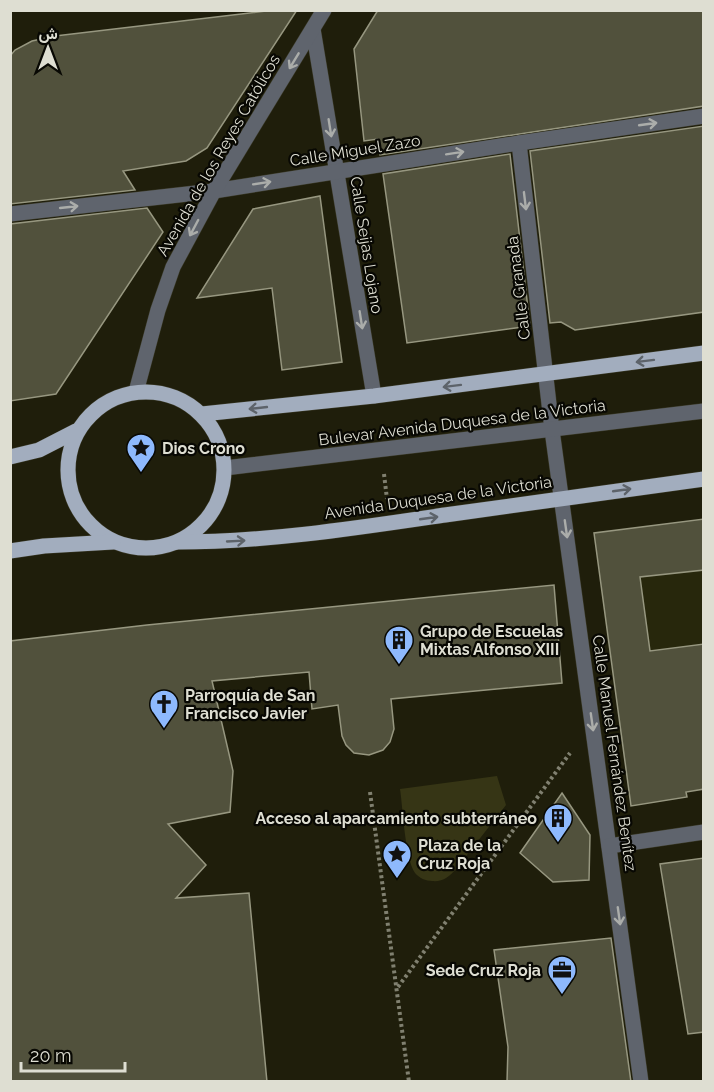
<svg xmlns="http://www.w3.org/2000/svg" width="714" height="1092" viewBox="0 0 714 1092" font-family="Raleway,Vazirmatn,sans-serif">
  <rect width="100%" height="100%" fill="#1f1e0b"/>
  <path fill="#27270c" d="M 703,519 L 703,644 L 610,658 L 594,533 Z"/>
  <path fill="#363515" d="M 497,776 L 506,805 L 456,869 C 449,877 443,882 432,881 C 426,881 419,878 415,873 C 405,858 403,809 400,789 Z"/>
  <g fill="#51513c" stroke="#979780" stroke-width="1.5">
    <path d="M 274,10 L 297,10 L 207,148 L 186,161 L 123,171 L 135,190 L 10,204 L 10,56 L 15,50 L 32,41 L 55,36 Z"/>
    <path d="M 378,10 L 704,10 L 704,106 L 380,155 L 378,139 L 364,141 L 354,49 Z"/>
    <path d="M 704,126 L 704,312 L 575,330 L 561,322 L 550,323 L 530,151 Z"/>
    <path d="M 510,154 L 530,326 L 407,343 L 383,174 Z"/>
    <path d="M 320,196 L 342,362 L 282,370 L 272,288 L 197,298 L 253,209 Z"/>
    <path d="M 147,208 L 163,232 L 56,394 L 10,401 L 10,224 Z"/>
    <path d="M 704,519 L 704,570 L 640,577 L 650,651 L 704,644 L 704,789 L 686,792 L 687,797 L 631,806 L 594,533 Z"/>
    <path d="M 554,585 L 562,683 L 391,699 L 394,729 L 390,742 L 383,750 L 369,755 L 354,753 L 346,745 L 342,736 L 338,705 L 312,709 L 309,672 L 212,681 L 233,771 L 230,812 L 168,824 L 206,865 L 176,898 L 249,893 L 267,1082 L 10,1082 L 10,641 L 147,625 Z"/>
    <path d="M 562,793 L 590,835 L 589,880 L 553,882 L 520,853 Z"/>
    <path d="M 704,858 L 704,1032 L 688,1034 L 660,864 Z"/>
    <path d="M 611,938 L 631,1082 L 507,1082 L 508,1047 L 494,950 Z"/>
  </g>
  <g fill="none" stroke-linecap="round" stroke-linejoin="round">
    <g stroke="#3a3927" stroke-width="16">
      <g id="minor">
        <path d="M 313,29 L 374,396"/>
        <path d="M 519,143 L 552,430 L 641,1082"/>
        <path d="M 10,214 L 214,191 L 519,143 L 704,116"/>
        <path d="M 136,392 L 158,310 L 173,267 L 214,191 L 324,10"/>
        <path d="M 225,468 L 704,411"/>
        <path d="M 609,846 L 704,832"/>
      </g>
    </g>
    <g stroke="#3a3927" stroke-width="16">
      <g id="major">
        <circle cx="146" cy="470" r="78"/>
        <path d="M 202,414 L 374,396 L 704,353"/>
        <path d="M 10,457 L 39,450 L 76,431"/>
        <path d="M 177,542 C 267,542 357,528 445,515 C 531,503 617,491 704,479"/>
        <path d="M 10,551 L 44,546 L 113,542"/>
      </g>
    </g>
    <g stroke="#808070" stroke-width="4" stroke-dasharray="3 3" stroke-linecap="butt">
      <path d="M 384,474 L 387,499"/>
      <path d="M 370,792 L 409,1082"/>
      <path d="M 398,987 L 570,753"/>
    </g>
    <use href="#minor" stroke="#5f646d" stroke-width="15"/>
    <use href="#major" stroke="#a2adbe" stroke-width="15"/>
  </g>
  <defs><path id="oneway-shaft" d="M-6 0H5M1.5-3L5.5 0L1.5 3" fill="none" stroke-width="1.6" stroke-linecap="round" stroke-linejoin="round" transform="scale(1.5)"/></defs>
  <g stroke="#abadaa">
    <use href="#oneway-shaft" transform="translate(294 61) rotate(121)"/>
    <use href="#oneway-shaft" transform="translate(648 124) rotate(-8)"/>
    <use href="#oneway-shaft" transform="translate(330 128) rotate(81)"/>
    <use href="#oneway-shaft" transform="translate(455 153) rotate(-9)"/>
    <use href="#oneway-shaft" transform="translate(262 183) rotate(-9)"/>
    <use href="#oneway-shaft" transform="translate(525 201) rotate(83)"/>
    <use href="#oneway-shaft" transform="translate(69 207) rotate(-6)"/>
    <use href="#oneway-shaft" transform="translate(194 228) rotate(118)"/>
    <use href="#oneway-shaft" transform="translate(361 320) rotate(81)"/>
    <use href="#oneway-shaft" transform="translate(566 529) rotate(82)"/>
    <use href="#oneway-shaft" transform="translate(592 722) rotate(82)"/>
    <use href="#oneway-shaft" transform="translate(619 916) rotate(82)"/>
  </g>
  <g stroke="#5d636a">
    <use href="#oneway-shaft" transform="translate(645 361) rotate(173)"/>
    <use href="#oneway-shaft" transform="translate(452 386) rotate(173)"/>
    <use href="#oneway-shaft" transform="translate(258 408) rotate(174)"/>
    <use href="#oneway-shaft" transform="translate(622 490) rotate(-8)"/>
    <use href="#oneway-shaft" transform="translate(429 518) rotate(-8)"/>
    <use href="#oneway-shaft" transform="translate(236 541) rotate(-3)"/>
  </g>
  <defs>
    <g id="sight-pin" transform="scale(1.5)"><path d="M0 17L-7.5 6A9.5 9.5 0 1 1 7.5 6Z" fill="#8eb9fd" stroke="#080803"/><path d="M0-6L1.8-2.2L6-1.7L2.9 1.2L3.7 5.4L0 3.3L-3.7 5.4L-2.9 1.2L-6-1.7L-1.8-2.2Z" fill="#111"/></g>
    <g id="building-pin" transform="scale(1.5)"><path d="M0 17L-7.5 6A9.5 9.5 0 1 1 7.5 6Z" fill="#8eb9fd" stroke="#080803"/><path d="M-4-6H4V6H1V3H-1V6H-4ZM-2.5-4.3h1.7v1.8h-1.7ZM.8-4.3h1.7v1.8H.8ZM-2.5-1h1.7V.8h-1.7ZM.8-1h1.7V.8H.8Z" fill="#111"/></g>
    <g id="church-pin" transform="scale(1.5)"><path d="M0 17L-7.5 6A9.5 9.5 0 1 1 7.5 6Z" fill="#8eb9fd" stroke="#080803"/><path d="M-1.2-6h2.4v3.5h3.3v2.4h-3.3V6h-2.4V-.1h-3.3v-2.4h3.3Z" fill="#111"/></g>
    <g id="office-pin" transform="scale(1.5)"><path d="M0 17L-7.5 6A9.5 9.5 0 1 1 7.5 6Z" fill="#8eb9fd" stroke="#080803"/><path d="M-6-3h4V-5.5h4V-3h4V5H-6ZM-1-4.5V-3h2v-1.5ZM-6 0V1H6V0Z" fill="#111"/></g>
  </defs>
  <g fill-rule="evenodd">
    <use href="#sight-pin" x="141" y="448"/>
    <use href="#building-pin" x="399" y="640"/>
    <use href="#church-pin" x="164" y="704"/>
    <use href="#building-pin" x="558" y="818"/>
    <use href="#sight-pin" x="397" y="854"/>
    <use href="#office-pin" x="562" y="970"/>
  </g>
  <g text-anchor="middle" stroke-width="4.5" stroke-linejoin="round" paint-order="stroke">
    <g font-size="16" fill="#deded2" stroke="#080803">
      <text transform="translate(355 150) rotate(-9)" y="6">Calle Miguel Zazo</text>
      <text transform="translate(218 155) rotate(-60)" y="6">Avenida de los Reyes Católicos</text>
      <text transform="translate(367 245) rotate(81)" y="6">Calle Seijas Lojano</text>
      <text transform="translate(518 288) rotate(-97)" y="6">Calle Granada</text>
      <text transform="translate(462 422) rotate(-7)" y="6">Bulevar Avenida Duquesa de la Victoria</text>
      <text transform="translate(438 497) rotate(-8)" y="6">Avenida Duquesa de la Victoria</text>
      <text transform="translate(615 753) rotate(82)" y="6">Calle Manuel Fernández Benítez</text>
    </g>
    <g font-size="16" font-weight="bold" fill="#deded2" stroke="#080803" text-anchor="start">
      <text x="162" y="454">Dios Crono</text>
      <text x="420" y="637">Grupo de Escuelas<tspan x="420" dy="18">Mixtas Alfonso XIII</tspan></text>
      <text x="185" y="701">Parroquía de San<tspan x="185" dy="18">Francisco Javier</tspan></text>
      <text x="537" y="824" text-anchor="end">Acceso al aparcamiento subterráneo</text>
      <text x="418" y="851">Plaza de la<tspan x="418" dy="18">Cruz Roja</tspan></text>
      <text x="541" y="976" text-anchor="end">Sede Cruz Roja</text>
    </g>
  </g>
  <rect width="714" height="1092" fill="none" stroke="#deded2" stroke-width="24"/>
  <g transform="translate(48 48)" stroke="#080803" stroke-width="4.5" paint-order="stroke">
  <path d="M0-4.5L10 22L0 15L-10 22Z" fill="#deded2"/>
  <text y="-9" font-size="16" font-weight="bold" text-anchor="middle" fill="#deded2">ش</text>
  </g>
  <path d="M21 1062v9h104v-9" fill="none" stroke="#deded2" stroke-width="3"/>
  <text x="30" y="1062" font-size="18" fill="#deded2" stroke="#080803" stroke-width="4.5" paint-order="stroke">20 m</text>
</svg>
